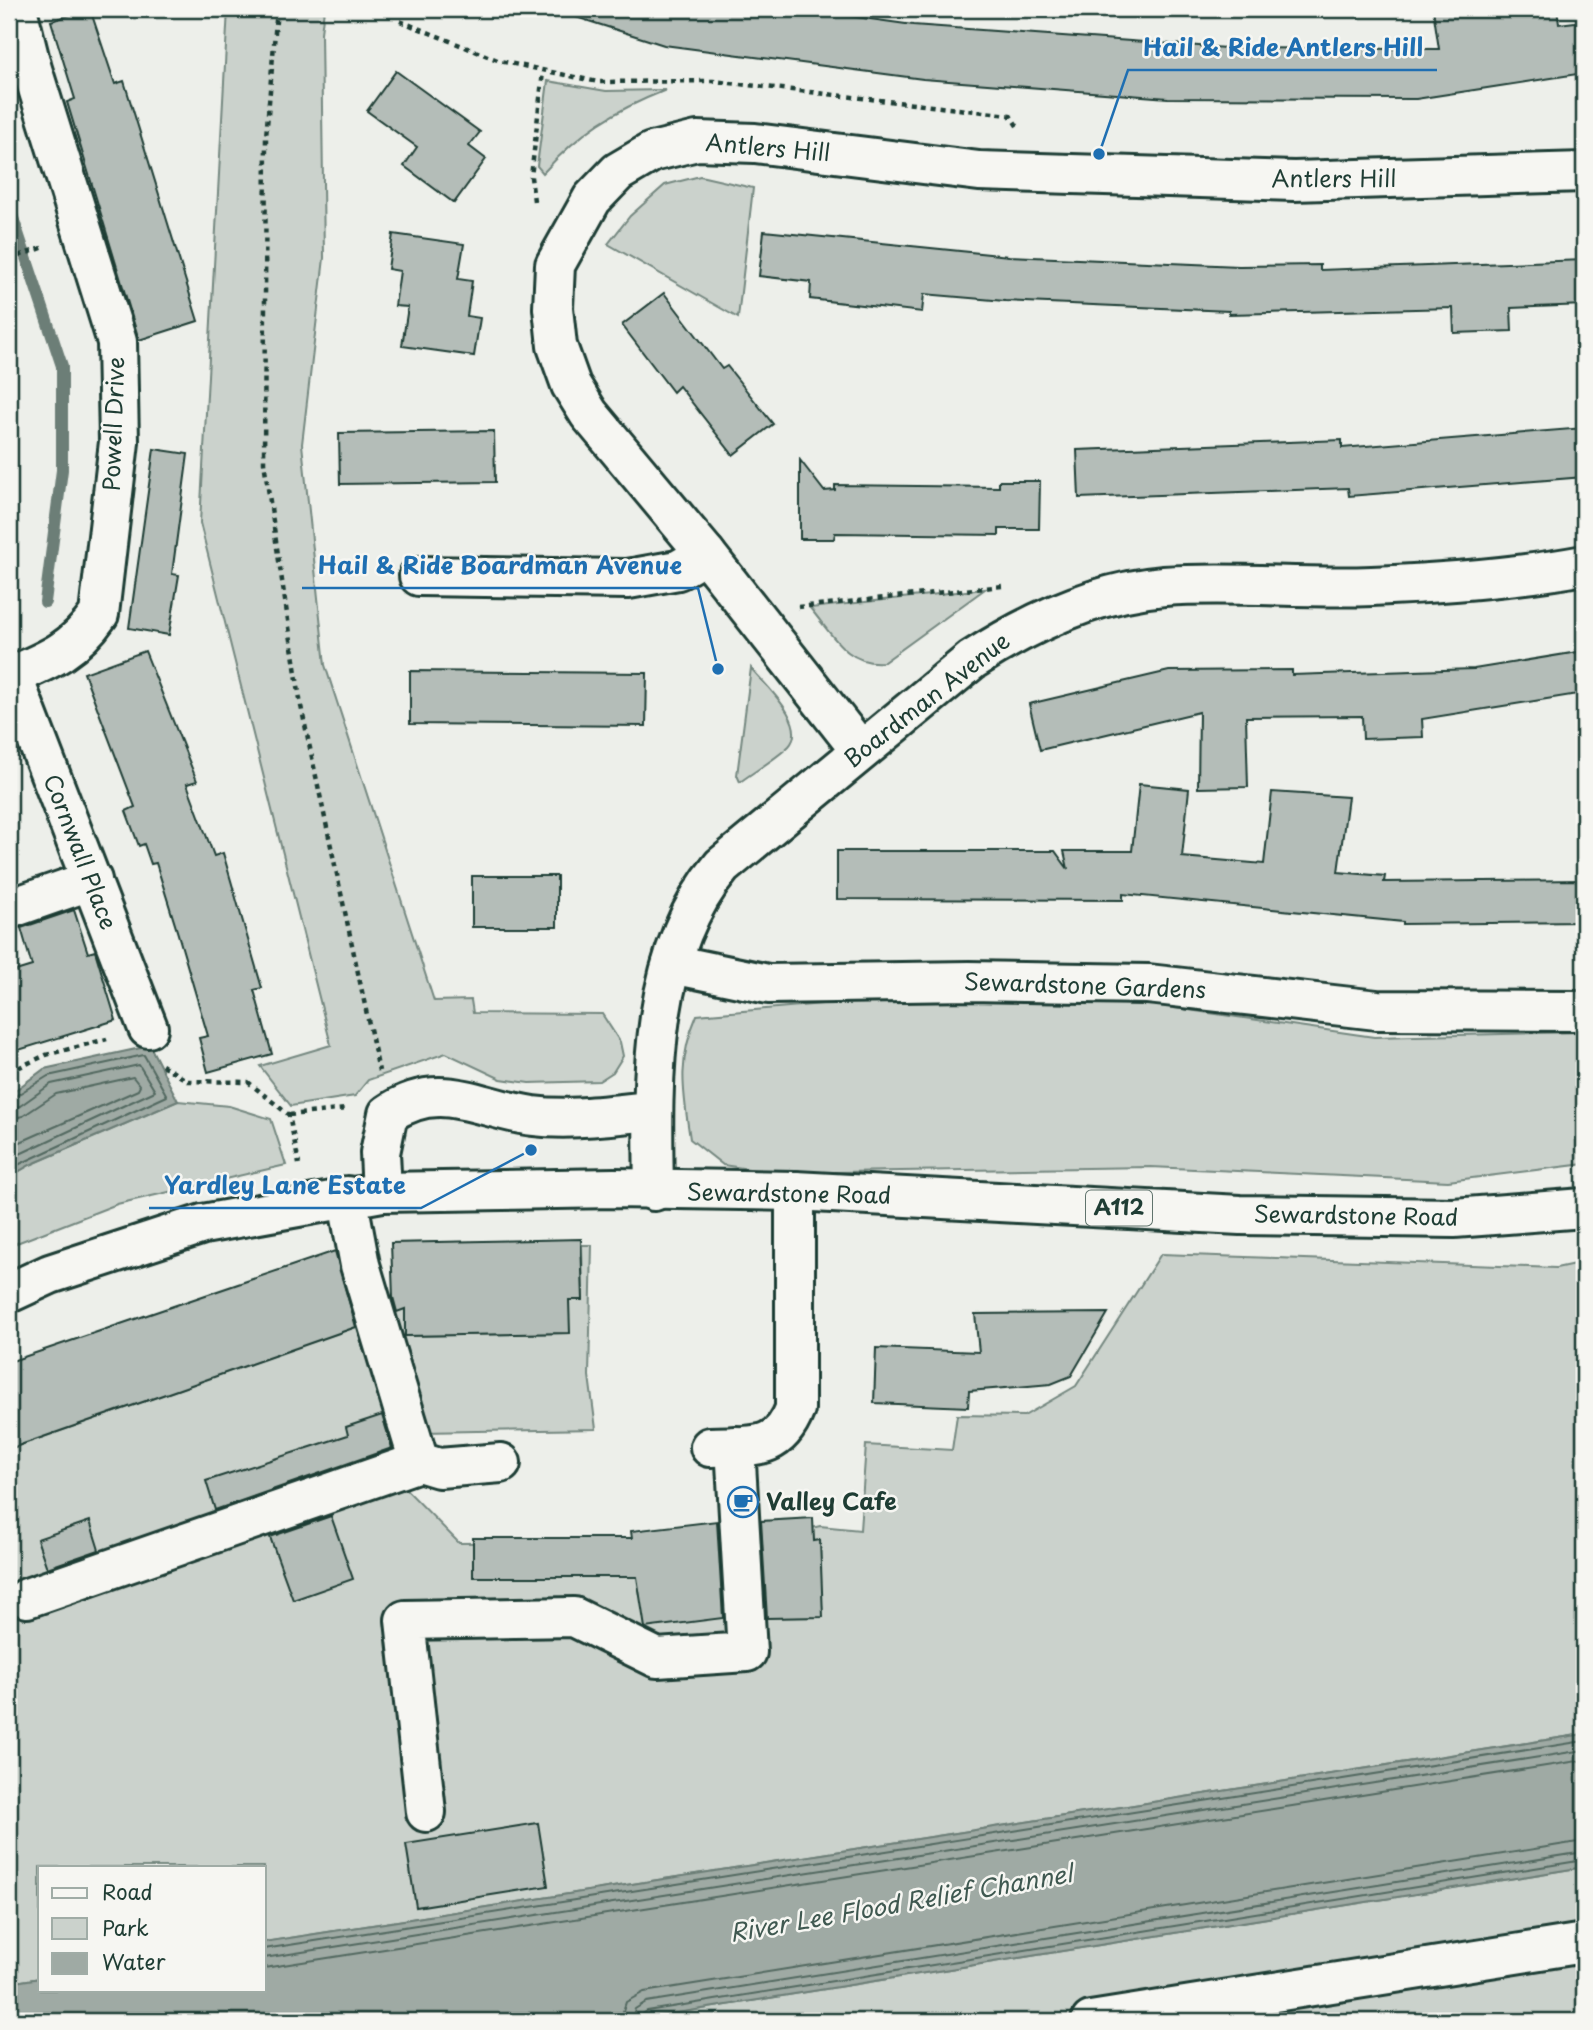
<svg xmlns="http://www.w3.org/2000/svg" width="1593" height="2030" viewBox="0 0 1593 2030" font-family="'Playpen Sans',sans-serif">
  <rect width="100%" height="100%" fill="#edefea"/>
  <filter id="ink" filterUnits="userSpaceOnUse"><feTurbulence type="fractalNoise" baseFrequency=".0143" numOctaves="2"/><feDisplacementMap in="SourceGraphic" scale="14" xChannelSelector="R" yChannelSelector="G"/><feConvolveMatrix kernelMatrix="1 2 1 2 8 2 1 2 1" color-interpolation-filters="sRGB"/></filter>
  <g filter="url(#ink)">
    <g fill="#cbd2cc" stroke="#758880" stroke-width="2">
      <path d="M 228,9 L 324,9 L 321,33 L 324,258 L 302,444 L 325,665 L 434,1001 L 471,1000 L 473,1013 L 602,1014 L 620,1042 L 623,1056 L 613,1072 L 599,1081 L 529,1083 L 501,1079 L 446,1053 L 368,1080 L 355,1096 L 291,1106 L 260,1066 L 331,1045 L 200,523 Z"/>
      <path d="M 548,81 L 606,91 L 666,90 C 613,111 581,131 543,173 L 537,166 Z"/>
      <path d="M 700,176 L 753,188 L 738,318 L 608,244 L 630,216 L 665,185 Z"/>
      <path d="M 985,589 L 884,662 C 847,666 832,634 810,608 Z"/>
      <path d="M 751,668 C 765,685 809,724 789,746 C 776,759 756,770 740,782 L 737,775 Z"/>
      <path d="M 937,994 L 1161,1006 L 1374,1037 L 1584,1032 L 1584,1164 L 1448,1181 L 1151,1167 L 776,1173 L 723,1165 L 690,1139 C 683,1091 677,1061 697,1015 Z"/>
      <path d="M 178,1101 L 229,1106 L 271,1119 L 286,1165 L 117,1204 L 9,1246 L 9,1177 L 30,1165 Z"/>
      <path d="M 582,1245 L 592,1245 L 589,1376 L 596,1429 L 423,1432 L 390,1335 L 393,1305 L 405,1305 L 405,1336 L 569,1333 L 569,1300 L 583,1299 Z"/>
      <path d="M 1161,1254 L 1556,1268 L 1584,1262 L 1584,1734 L 264,1942 L 264,1867 L 40,1867 L 40,1978 L 9,1983 L 9,1449 L 363,1324 L 404,1455 L 399,1482 L 459,1543 L 614,1542 L 624,1574 L 820,1526 L 860,1530 L 866,1445 L 952,1450 L 957,1415 L 1024,1416 L 1076,1386 Z"/>
      <path d="M 1584,1867 L 1584,2021 L 627,2021 Z"/>
    </g>
    <g fill="#9faaa4" stroke="#6c7e77" stroke-width="2">
      <path d="M 150,1046 L 178,1101 L 30,1165 L 9,1177 L 9,1095 L 44,1069 Z"/>
      <path d="M 1584,1734 L 1584,1867 L 627,2021 L 9,2021 L 9,1983 L 40,1978 L 40,1990 L 264,1990 L 264,1942 Z"/>
    </g>
    <g fill="none" stroke-linecap="round" stroke-linejoin="round">
      <g stroke="#526961" stroke-width="2">
        <path d="M 9,1100 L 48,1076 L 144,1055 L 167,1096 L 9,1169"/>
        <path d="M 9,1109 L 20,1106 L 51,1084 L 139,1065 L 155,1091 L 9,1159"/>
        <path d="M 9,1119 L 23,1116 L 56,1094 L 133,1077 L 140,1086 L 138,1090 L 9,1147"/>
        <path d="M 264,1949 L 1584,1741"/>
        <path d="M 264,1958 L 1584,1750"/>
        <path d="M 264,1968 L 1584,1760"/>
        <path d="M 620,2021 L 626,2002 L 644,1992 L 1584,1841"/>
        <path d="M 631,2021 L 635,2009 L 646,2002 L 1584,1852"/>
        <path d="M 640,2021 L 641,2015 L 647,2011 L 1584,1860"/>
      </g>
      <path stroke="#6c7e77" stroke-width="12" d="M 9,206 L 62,366 L 62,470 L 45,602"/>
    </g>
    <g fill="#b4bdb8" stroke="#1f3d34" stroke-width="2">
      <path d="M 90,9 L 115,84 L 124,81 L 198,321 L 139,340 L 67,102 L 75,99 L 51,21 Z"/>
      <path d="M 577,9 L 799,9 L 913,25 L 1226,48 L 1439,49 L 1433,9 L 1557,9 L 1559,24 L 1584,21 L 1584,73 L 1416,99 L 1168,98 L 923,79 L 664,45 L 576,17 Z"/>
      <path d="M 396,71 L 480,132 L 469,146 L 486,159 L 454,203 L 404,166 L 417,147 L 367,111 Z"/>
      <path d="M 764,231 L 1009,256 L 1239,266 L 1320,265 L 1320,270 L 1584,260 L 1584,305 L 1511,308 L 1512,331 L 1454,333 L 1453,308 L 1229,314 L 1229,311 L 1005,301 L 924,294 L 922,312 L 810,299 L 811,282 L 759,276 Z"/>
      <path d="M 393,234 L 464,244 L 458,279 L 472,281 L 467,316 L 480,318 L 474,356 L 402,346 L 408,307 L 395,306 L 400,271 L 388,269 Z"/>
      <path d="M 664,293 L 722,369 L 727,366 L 773,424 L 733,455 L 679,386 L 673,392 L 622,325 Z"/>
      <path d="M 1584,428 L 1584,477 L 1349,496 L 1348,488 L 1079,498 L 1077,450 L 1342,440 L 1342,448 Z"/>
      <path d="M 494,431 L 495,482 L 340,484 L 339,433 Z"/>
      <path d="M 154,449 L 188,454 L 172,574 L 179,575 L 169,635 L 129,628 Z"/>
      <path d="M 800,460 L 824,491 L 835,490 L 835,485 L 999,487 L 999,481 L 1040,481 L 1039,529 L 999,529 L 999,535 L 835,533 L 834,539 L 800,539 Z"/>
      <path d="M 145,651 L 197,781 L 187,784 L 214,856 L 223,853 L 262,988 L 254,990 L 272,1054 L 208,1072 L 199,1038 L 208,1036 L 178,934 L 156,863 L 151,864 L 144,844 L 139,846 L 126,811 L 135,807 L 84,673 Z"/>
      <path d="M 1584,651 L 1584,693 L 1422,719 L 1423,737 L 1363,739 L 1362,716 L 1246,717 L 1248,787 L 1198,788 L 1199,712 L 1040,750 L 1029,704 L 1169,671 L 1292,670 L 1292,675 L 1474,669 Z"/>
      <path d="M 410,671 L 647,673 L 646,726 L 410,724 Z"/>
      <path d="M 1139,784 L 1189,789 L 1182,857 L 1264,864 L 1272,792 L 1348,797 L 1338,872 L 1385,876 L 1384,882 L 1584,880 L 1584,922 L 1403,924 L 1403,922 L 1123,894 L 1123,900 L 837,899 L 837,851 L 1055,851 L 1068,869 L 1064,851 L 1132,851 Z"/>
      <rect x="472" y="876" width="85" height="51"/>
      <path d="M 74,910 L 88,953 L 95,951 L 116,1020 L 9,1053 L 9,973 L 32,966 L 21,928 Z"/>
      <path d="M 581,1239 L 583,1300 L 569,1300 L 570,1333 L 405,1336 L 405,1309 L 397,1312 L 393,1297 L 391,1243 Z"/>
      <path d="M 335,1251 L 356,1327 L 9,1449 L 9,1362 Z"/>
      <path d="M 1108,1313 L 1071,1376 L 1051,1384 L 969,1391 L 968,1407 L 874,1403 L 876,1348 L 979,1352 L 975,1314 Z"/>
      <path d="M 382,1415 L 392,1448 L 215,1510 L 206,1481 L 348,1435 L 346,1427 Z"/>
      <path d="M 331,1516 L 353,1579 L 293,1600 L 270,1537 Z"/>
      <path d="M 813,1518 L 814,1541 L 820,1540 L 823,1617 L 767,1618 L 761,1521 Z"/>
      <path d="M 90,1521 L 99,1550 L 47,1568 L 37,1539 Z"/>
      <path d="M 717,1521 L 723,1618 L 645,1628 L 637,1577 L 473,1577 L 473,1538 L 632,1538 L 631,1531 Z"/>
      <path d="M 538,1823 L 548,1886 L 416,1907 L 406,1844 Z"/>
    </g>
    <g fill="none" stroke-linecap="round" stroke-linejoin="round">
      <g stroke="#1f3d34" stroke-width="44">
        <g id="minor">
          <path d="M 419,576 L 628,579 L 678,570 L 706,554"/>
          <path d="M 12,675 L 148,1028"/>
          <path d="M 9,677 C 49,660 74,650 99,614 L 119,442 L 117,342 L 32,69 L 17,9"/>
          <path d="M 860,750 L 706,554 L 589,414 L 571,385 L 557,346 L 553,308 L 555,265 L 592,199 L 618,172 L 652,152 L 697,141 L 755,143 L 979,171 L 1294,181 L 1584,172"/>
          <path d="M 9,909 L 92,880"/>
          <path d="M 672,964 L 768,984 L 969,981 L 1148,984 L 1377,1010 L 1584,1011"/>
          <path d="M 654,1191 C 652,1082 648,954 722,866 L 972,660 C 1029,623 1095,592 1164,586 C 1233,581 1303,589 1372,586 C 1443,583 1515,578 1584,565"/>
          <path d="M 382,1192 L 380,1153 L 388,1114 C 440,1078 478,1109 533,1116 C 572,1121 614,1114 653,1111"/>
          <path d="M 347,1196 L 360,1265 L 419,1462 L 439,1468 L 501,1463"/>
          <path d="M 710,1447 C 751,1445 778,1453 795,1409 L 795,1191"/>
          <path d="M 27,1598 L 419,1462"/>
          <path d="M 426,1812 L 405,1620 L 574,1617 L 657,1658 L 747,1652 L 735,1446"/>
          <path d="M 1091,2021 L 1584,1943"/>
        </g>
      </g>
      <g stroke="#1f3d34" stroke-width="44">
        <path id="major" d="M 9,1293 L 50,1274 L 203,1224 L 382,1192 L 614,1188 L 795,1191 L 1240,1215 L 1454,1218 L 1584,1208"/>
      </g>
      <g stroke="#1f3d34" stroke-width="4.5" stroke-dasharray="5 5" stroke-linecap="butt">
        <path d="M 277,9 L 266,137 L 264,462 L 301,706 L 379,1071"/>
        <path d="M 400,21 L 500,61 L 598,82 L 713,81 L 1010,115 L 1019,129"/>
        <path d="M 534,201 L 531,177 L 543,72"/>
        <path d="M 9,259 L 45,247"/>
        <path d="M 798,607 L 1003,586"/>
        <path d="M 162,1065 L 188,1081 L 248,1082 L 289,1115 L 299,1164"/>
        <path d="M 9,1072 L 46,1055 L 107,1039"/>
        <path d="M 289,1115 L 347,1109"/>
      </g>
      <use href="#minor" stroke="#f6f6f2" stroke-width="38"/>
      <use href="#major" stroke="#f6f6f2" stroke-width="38"/>
    </g>
  </g>
  <defs>
    <g id="cafe-ring" transform="scale(1.575)"><circle r="9.5" fill="#f6f6f2" stroke="#1f6fb2" stroke-width="1.5"/><path d="M-5.5-4.5H6V0H3Q3 3.5 0 3.5H-2.5Q-5.5 3.5-5.5 0ZM3-3.2v2h1.7v-2ZM-6 4.5H4V6H-6Z" fill="#1f6fb2"/></g>
  </defs>
  <g fill-rule="evenodd">
    <use href="#cafe-ring" x="743" y="1502"/>
  </g>
  <g text-anchor="middle" stroke-width="5" stroke-linejoin="round" paint-order="stroke">
    <rect fill="#f6f6f2" stroke="#60746d" stroke-width="2" x="1086" y="1190.5" width="66" height="35" rx="5"/>
    <g font-size="21" font-weight="bold" fill="#1f3d34">
      <text x="1119" y="1215">A112</text>
    </g>
    <g font-size="23" fill="#1f3d34" stroke="#f6f6f2">
      <text transform="translate(768 148) rotate(5)" y="8">Antlers Hill</text>
      <text x="1334" y="187">Antlers Hill</text>
      <text transform="translate(114 424) rotate(-88)" y="8">Powell Drive</text>
      <text transform="translate(927 700) rotate(-38)" y="8">Boardman Avenue</text>
      <text transform="translate(80 852) rotate(69)" y="8">Cornwall Place</text>
      <text transform="translate(1085 986) rotate(2)" y="8">Sewardstone Gardens</text>
      <text transform="translate(789 1194) rotate(1)" y="8">Sewardstone Road</text>
      <text transform="translate(1356 1216) rotate(1)" y="8">Sewardstone Road</text>
    </g>
    <g font-size="23" font-weight="bold" fill="#1f3d34" stroke="#f6f6f2" text-anchor="start">
      <text x="766" y="1510">Valley Cafe</text>
    </g>
    <g font-size="24" font-style="italic" fill="#3f5850" stroke="#f6f6f2">
      <text transform="translate(901 1904) rotate(-10)" y="8">River Lee Flood Relief Channel</text>
    </g>
  </g>
  <path fill="none" stroke="#1f6fb2" stroke-width="2.5" d="M1099 154L1128 70H1437M718 669L698 588H302M531 1150L421 1208H149"/>
  <g fill="#1f6fb2" stroke="#f6f6f2" stroke-width="2.5">
    <circle cx="1099" cy="154" r="7"/>
    <circle cx="718" cy="669" r="7"/>
    <circle cx="531" cy="1150" r="7"/>
  </g>
  <g font-size="24" text-anchor="middle" font-weight="bold" fill="#1f6fb2" stroke="#f6f6f2" stroke-width="5" stroke-linejoin="round" paint-order="stroke">
    <text x="1283" y="56">Hail &amp; Ride Antlers Hill</text>
    <text x="500" y="574">Hail &amp; Ride Boardman Avenue</text>
    <text x="285" y="1194">Yardley Lane Estate</text>
  </g>
  <rect width="1593" height="2030" fill="none" stroke="#f6f6f2" stroke-width="35"/>
  <rect x="18" y="18" width="1558" height="1995" fill="none" stroke="#1f3d34" stroke-width="2.5" filter="url(#ink)"/>
  <rect x="38" y="1866" width="228" height="126" fill="#f6f6f2" stroke="#a0aca6" stroke-width="2"/>
  <rect x="52" y="1888" width="35" height="10" fill="#f6f6f2" stroke="#a0aca6" stroke-width="2"/>
  <text x="102" y="1900" font-size="21" fill="#1f3d34">Road</text>
  <rect x="52" y="1918" width="35" height="21" fill="#cbd2cc" stroke="#a0aca6" stroke-width="2"/>
  <text x="102" y="1936" font-size="21" fill="#1f3d34">Park</text>
  <rect x="52" y="1953" width="35" height="21" fill="#9faaa4" stroke="#a0aca6" stroke-width="2"/>
  <text x="102" y="1970" font-size="21" fill="#1f3d34">Water</text>
</svg>
